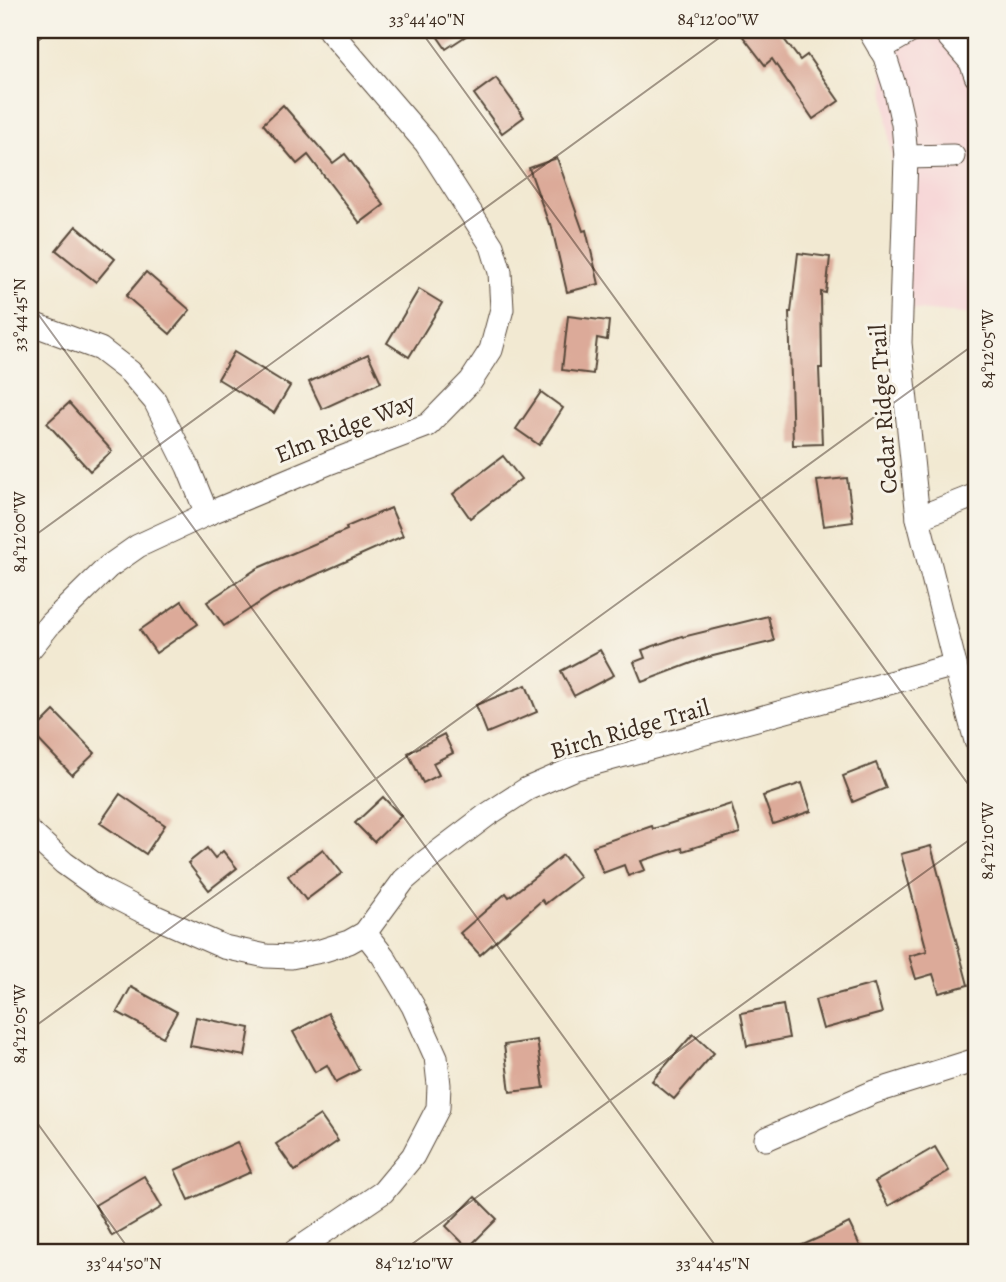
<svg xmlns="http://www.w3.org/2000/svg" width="1006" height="1282" viewBox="0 0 1006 1282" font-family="Alegreya,serif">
  <rect width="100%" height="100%" fill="#f7f3e8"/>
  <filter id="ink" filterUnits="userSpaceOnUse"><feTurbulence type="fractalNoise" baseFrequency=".0143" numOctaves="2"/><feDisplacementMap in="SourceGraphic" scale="14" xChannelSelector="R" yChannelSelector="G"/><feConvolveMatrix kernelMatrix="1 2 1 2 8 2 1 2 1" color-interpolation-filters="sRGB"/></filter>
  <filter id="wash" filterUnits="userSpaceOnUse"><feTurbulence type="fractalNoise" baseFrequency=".00686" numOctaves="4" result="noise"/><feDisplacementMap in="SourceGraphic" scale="28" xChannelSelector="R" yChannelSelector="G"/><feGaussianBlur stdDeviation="1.57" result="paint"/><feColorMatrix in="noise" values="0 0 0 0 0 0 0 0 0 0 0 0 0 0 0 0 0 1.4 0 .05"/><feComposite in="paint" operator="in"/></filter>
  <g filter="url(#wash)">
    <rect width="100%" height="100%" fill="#f2e9d2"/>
    <path fill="#f7cfd3" d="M 867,30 L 976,30 L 976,315 L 906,309 L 880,43 Z"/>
    <g id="blocks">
      <g fill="#dcaa99">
        <path d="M 433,30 L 475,30 L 446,49 Z"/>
        <path d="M 738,30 L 777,30 L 800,60 L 807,55 L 839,101 L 813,119 L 772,59 L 765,65 Z"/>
        <path d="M 496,78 L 524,117 L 502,133 L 474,94 Z"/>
        <path d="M 283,105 L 333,163 L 345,154 L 384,205 L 360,223 L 308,155 L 297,164 L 263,124 Z"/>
        <path d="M 557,158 L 583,231 L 586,230 L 599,284 L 567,292 L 551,224 L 549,224 L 529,168 Z"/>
        <path d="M 76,226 L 115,259 L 96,282 L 56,250 Z"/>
        <path d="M 798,253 L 830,257 L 826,293 L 821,292 L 822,368 L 819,368 L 822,444 L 793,445 L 789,312 L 791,312 Z"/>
        <path d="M 146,272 L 190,310 L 170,334 L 126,296 Z"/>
        <path d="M 419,289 L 442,303 L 409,357 L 387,343 Z"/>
        <path d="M 568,316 L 609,321 L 607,340 L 597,338 L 593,374 L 562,370 Z"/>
        <path d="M 234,352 L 290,386 L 274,413 L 218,379 Z"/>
        <path d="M 368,354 L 381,382 L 322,409 L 309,382 Z"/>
        <path d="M 541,392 L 563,408 L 539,445 L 516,429 Z"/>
        <path d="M 69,403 L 112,451 L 90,471 L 47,423 Z"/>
        <path d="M 503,456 L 521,479 L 470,518 L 453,494 Z"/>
        <path d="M 847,478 L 853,522 L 824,526 L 817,481 Z"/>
        <path d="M 391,508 L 403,536 L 273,594 L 224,626 L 207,602 L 258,568 L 347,530 L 346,527 Z"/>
        <path d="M 182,601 L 198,624 L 156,653 L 140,630 Z"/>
        <path d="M 768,616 L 774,641 L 705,658 L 642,682 L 634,662 L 645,658 L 642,650 L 682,636 L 683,637 Z"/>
        <path d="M 600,650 L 614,675 L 574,696 L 561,671 Z"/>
        <path d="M 526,685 L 537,712 L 487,733 L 476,705 Z"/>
        <path d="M 54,711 L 95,753 L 72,775 L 32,733 Z"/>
        <path d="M 444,734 L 453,753 L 433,763 L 439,775 L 423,783 L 408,753 Z"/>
        <path d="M 876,763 L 886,788 L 853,802 L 843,776 Z"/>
        <path d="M 802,783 L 811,811 L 773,824 L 763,796 Z"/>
        <path d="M 120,794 L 165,825 L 146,854 L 100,823 Z"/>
        <path d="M 383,797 L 401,816 L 374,842 L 355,823 Z"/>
        <path d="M 731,804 L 740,833 L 683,851 L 682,848 L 641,861 L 645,870 L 628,876 L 624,865 L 603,873 L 593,846 L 652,826 L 653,829 Z"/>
        <path d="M 931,846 L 968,985 L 939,993 L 933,974 L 916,979 L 909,956 L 927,951 L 901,854 Z"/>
        <path d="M 207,848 L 215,858 L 223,851 L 237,868 L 209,890 L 188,863 Z"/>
        <path d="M 323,849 L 342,873 L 306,900 L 288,876 Z"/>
        <path d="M 563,855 L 580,877 L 545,904 L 542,900 L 480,955 L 460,933 L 506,893 L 509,897 Z"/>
        <path d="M 874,984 L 882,1013 L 823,1029 L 815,1000 Z"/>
        <path d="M 131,987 L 177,1012 L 163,1037 L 117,1012 Z"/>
        <path d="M 783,1005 L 789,1038 L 747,1046 L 741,1013 Z"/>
        <path d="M 328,1013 L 359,1070 L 336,1082 L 327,1065 L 315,1072 L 293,1032 Z"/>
        <path d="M 196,1017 L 250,1028 L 245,1056 L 190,1046 Z"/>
        <path d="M 693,1034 L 714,1053 L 674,1099 L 652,1081 Z"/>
        <path d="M 537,1040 L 544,1088 L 510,1092 L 504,1045 Z"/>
        <path d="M 320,1115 L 338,1141 L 295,1171 L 276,1144 Z"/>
        <path d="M 237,1142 L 251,1172 L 189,1200 L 175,1170 Z"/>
        <path d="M 935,1147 L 949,1171 L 888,1206 L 875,1182 Z"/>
        <path d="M 144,1176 L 162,1207 L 112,1236 L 95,1205 Z"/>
        <path d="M 475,1197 L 497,1219 L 468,1248 L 446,1226 Z"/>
        <path d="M 849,1223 L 863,1252 L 787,1252 L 823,1236 Z"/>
      </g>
    </g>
  </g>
  <g filter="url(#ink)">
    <use href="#blocks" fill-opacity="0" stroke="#564739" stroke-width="2"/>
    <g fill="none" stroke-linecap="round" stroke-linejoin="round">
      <g stroke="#564739" stroke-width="25">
        <g id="minor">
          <path d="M 869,30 L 885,57 L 895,88 L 903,124 L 906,157 L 900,343 L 918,518 L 955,665 L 976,741"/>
          <path d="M 943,30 L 971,62 L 976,76"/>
          <path d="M 880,49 L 913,30"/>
          <path d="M 906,157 L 953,156"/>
          <path d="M 30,323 L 100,349 L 130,372 L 155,401 L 188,467 L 207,514"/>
          <path d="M 918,518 L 976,495"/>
          <path d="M 30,649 L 50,624 L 108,567 L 138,546 L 207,514 L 331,462 L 428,425 L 471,381 L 491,350 L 502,309 L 500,272 L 492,246 L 426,143 L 329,30"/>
          <path d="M 30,832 L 64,863 L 103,891 L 140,910 L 224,947 L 266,956 L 291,957 L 321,951 L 349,942 L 365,933 L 404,880 L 425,862 L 487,815 L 527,789 L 573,769 L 955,665"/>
          <path d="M 766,1139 L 874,1092 L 976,1060"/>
          <path d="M 294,1252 L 383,1192 L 413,1156 L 438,1108 L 439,1085 L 436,1057 L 413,1006 L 383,956 L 365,933"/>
        </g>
      </g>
      <use href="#minor" stroke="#fff" stroke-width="23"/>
    </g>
  </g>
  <path fill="none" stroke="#3b2a1e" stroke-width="2" stroke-opacity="0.45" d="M 420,30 L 976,795M 30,47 L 53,30M 30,303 L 720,1252M 30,539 L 730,30M 30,1030 L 976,343M 30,1113 L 131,1252M 401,1252 L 976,835"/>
  <g text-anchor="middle" stroke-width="6" stroke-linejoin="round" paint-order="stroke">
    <g font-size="24" fill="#3b2a1e" stroke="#f7f3e8">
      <text transform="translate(883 409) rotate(-94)" y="8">Cedar Ridge Trail</text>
      <text transform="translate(345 428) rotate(-22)" y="8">Elm Ridge Way</text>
      <text transform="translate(630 729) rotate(-16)" y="8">Birch Ridge Trail</text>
    </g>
  </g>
  <rect width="1006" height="1282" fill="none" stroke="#f7f3e8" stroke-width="77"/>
  <rect x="38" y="38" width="930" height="1206" fill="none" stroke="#3b2a1e" stroke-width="2.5"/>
  <g font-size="18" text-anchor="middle" fill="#3b2a1e">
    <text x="427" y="25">33°44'40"N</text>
    <text x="718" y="25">84°12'00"W</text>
    <text transform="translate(19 315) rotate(-90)" y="6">33°44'45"N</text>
    <text transform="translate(987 349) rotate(-90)" y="6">84°12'05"W</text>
    <text transform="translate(19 532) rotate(-90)" y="6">84°12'00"W</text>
    <text transform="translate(987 841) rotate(-90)" y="6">84°12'10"W</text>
    <text transform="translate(19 1024) rotate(-90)" y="6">84°12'05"W</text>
    <text x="124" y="1269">33°44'50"N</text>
    <text x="414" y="1269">84°12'10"W</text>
    <text x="713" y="1269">33°44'45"N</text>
  </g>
</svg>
